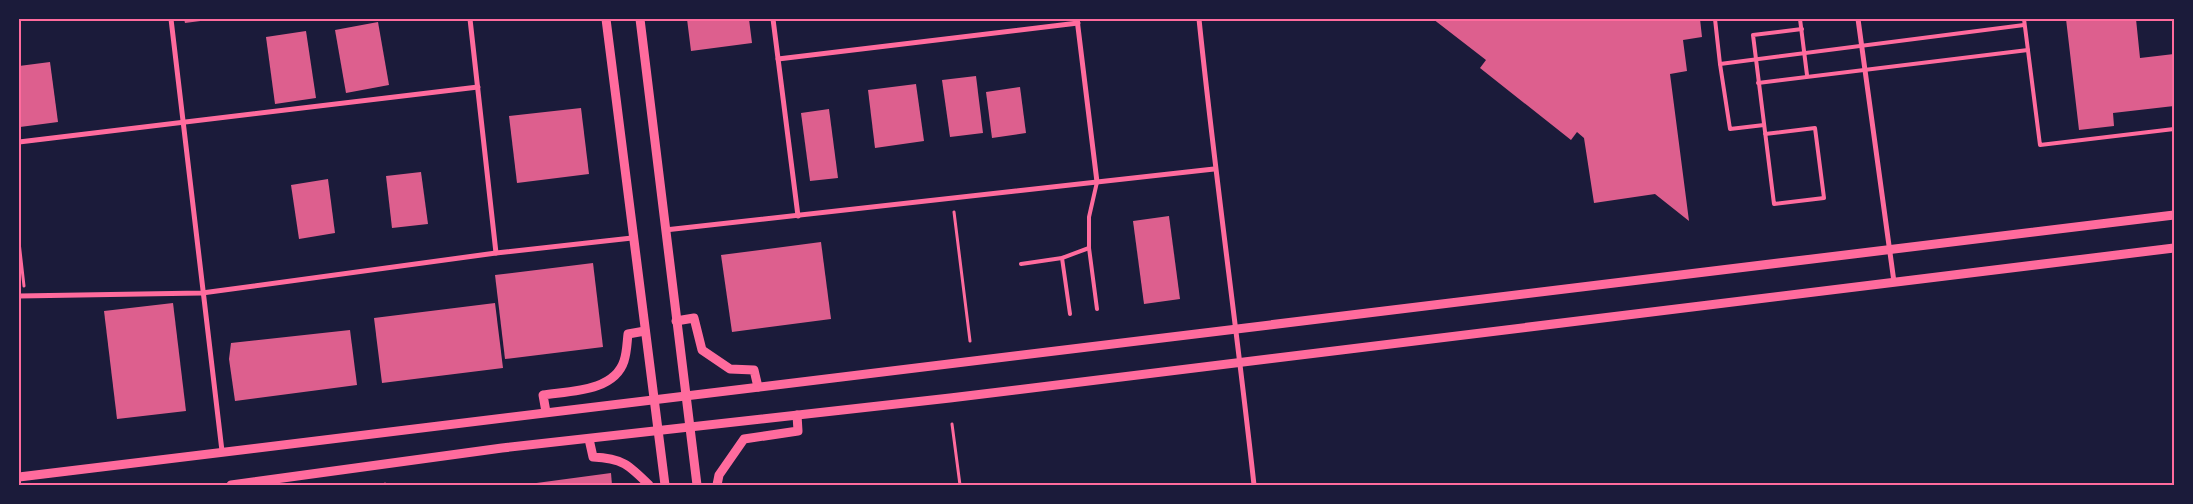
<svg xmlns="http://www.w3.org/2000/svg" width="2193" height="504" viewBox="0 0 2193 504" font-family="'Space Grotesk',sans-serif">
  <rect width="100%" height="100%" fill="#1b1b3a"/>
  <g fill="#dd5f8e">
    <path d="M 184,19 L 208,19 L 208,20 L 185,23 Z"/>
    <path d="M 687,19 L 749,19 L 752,43 L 691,51 Z"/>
    <path d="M 1433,19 L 1700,19 L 1702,37 L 1683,40 L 1687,71 L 1670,74 L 1689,221 L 1655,194 L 1594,203 L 1584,138 L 1577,132 L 1571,140 L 1480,68 L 1486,60 Z"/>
    <path d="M 2066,19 L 2136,19 L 2140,58 L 2174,54 L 2174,106 L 2113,113 L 2114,126 L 2079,130 Z"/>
    <path d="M 378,22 L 389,85 L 346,93 L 335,30 Z"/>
    <path d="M 306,31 L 316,98 L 275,104 L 266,37 Z"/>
    <path d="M 50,62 L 58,122 L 20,127 L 19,66 Z"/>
    <path d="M 976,76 L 983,133 L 950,137 L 942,80 Z"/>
    <path d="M 916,84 L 924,141 L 875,148 L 868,90 Z"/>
    <path d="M 1020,87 L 1026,133 L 992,138 L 986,92 Z"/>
    <path d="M 581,108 L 589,174 L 517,183 L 509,116 Z"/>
    <path d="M 829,109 L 838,178 L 810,181 L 801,113 Z"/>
    <path d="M 421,172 L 428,224 L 392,228 L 386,176 Z"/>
    <path d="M 328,179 L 335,233 L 299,239 L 291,185 Z"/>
    <path d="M 1169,216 L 1180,299 L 1144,304 L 1133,221 Z"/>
    <path d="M 821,242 L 831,319 L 732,332 L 721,255 Z"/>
    <path d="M 593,263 L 603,347 L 505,359 L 495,275 Z"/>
    <path d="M 173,303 L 186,411 L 117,419 L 104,311 Z"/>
    <path d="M 495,303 L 503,368 L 382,383 L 374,318 Z"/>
    <path d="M 350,330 L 357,385 L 235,401 L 229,359 L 231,343 Z"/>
    <path d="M 611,473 L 612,485 L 529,485 L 529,484 Z"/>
  </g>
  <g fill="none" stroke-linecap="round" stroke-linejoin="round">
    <g stroke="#ff6b9d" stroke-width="3">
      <path d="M 954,212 L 970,341"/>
      <path d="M 19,242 L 24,286"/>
      <path d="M 952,424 L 960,485"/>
      <path d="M 385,484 L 385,485"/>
    </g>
    <g stroke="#ff6b9d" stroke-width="4">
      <path d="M 1715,19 L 1720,64 L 2024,25"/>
      <path d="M 1800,19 L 1807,75"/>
      <path d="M 2024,19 L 2040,145 L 2174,129"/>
      <path d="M 1720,64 L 1730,129 L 1764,125"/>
      <path d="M 1758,83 L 2028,50"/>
      <path d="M 1765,134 L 1815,128 L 1824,198 L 1774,204 L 1753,35 L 1802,29"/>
      <path d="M 1062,258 L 1070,314"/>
      <path d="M 1021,264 L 1062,258 L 1089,248"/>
      <path d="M 1097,309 L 1089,248 L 1089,217 L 1097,182"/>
    </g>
    <g stroke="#ff6b9d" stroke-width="5">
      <path d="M 171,19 L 222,451"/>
      <path d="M 470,19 L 496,253"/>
      <path d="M 773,19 L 798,216"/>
      <path d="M 1077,19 L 1097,182"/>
      <path d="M 1199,19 C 1215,175 1237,329 1254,485"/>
      <path d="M 1858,19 L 1894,282"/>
      <path d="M 778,59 L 1078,23"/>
      <path d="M 19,142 L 478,87"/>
      <path d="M 665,230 L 1214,169"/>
      <path d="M 19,296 L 202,293 L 496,253 L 632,238"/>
    </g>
    <g stroke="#ff6b9d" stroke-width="9">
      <path d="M 606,19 L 665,485"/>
      <path d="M 640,19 L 697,485"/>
      <path d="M 676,321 L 694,318 L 702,350 L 730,369 L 754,370 L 758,387"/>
      <path d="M 546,412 L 543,395 C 569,391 614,392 624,361 C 627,352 627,342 628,334 L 645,331"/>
      <path d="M 589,439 L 593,457 C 622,458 629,465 649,485"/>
      <path d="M 19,477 L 2174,215"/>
      <path d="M 231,485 L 502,448 L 950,398 L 2174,248"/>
      <path d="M 717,485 L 719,475 L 744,439 L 798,431 L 797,415"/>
    </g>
  </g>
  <rect width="2193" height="504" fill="none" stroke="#1b1b3a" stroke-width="40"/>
  <rect x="20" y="20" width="2153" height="464" fill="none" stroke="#ff6b9d" stroke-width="2"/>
</svg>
